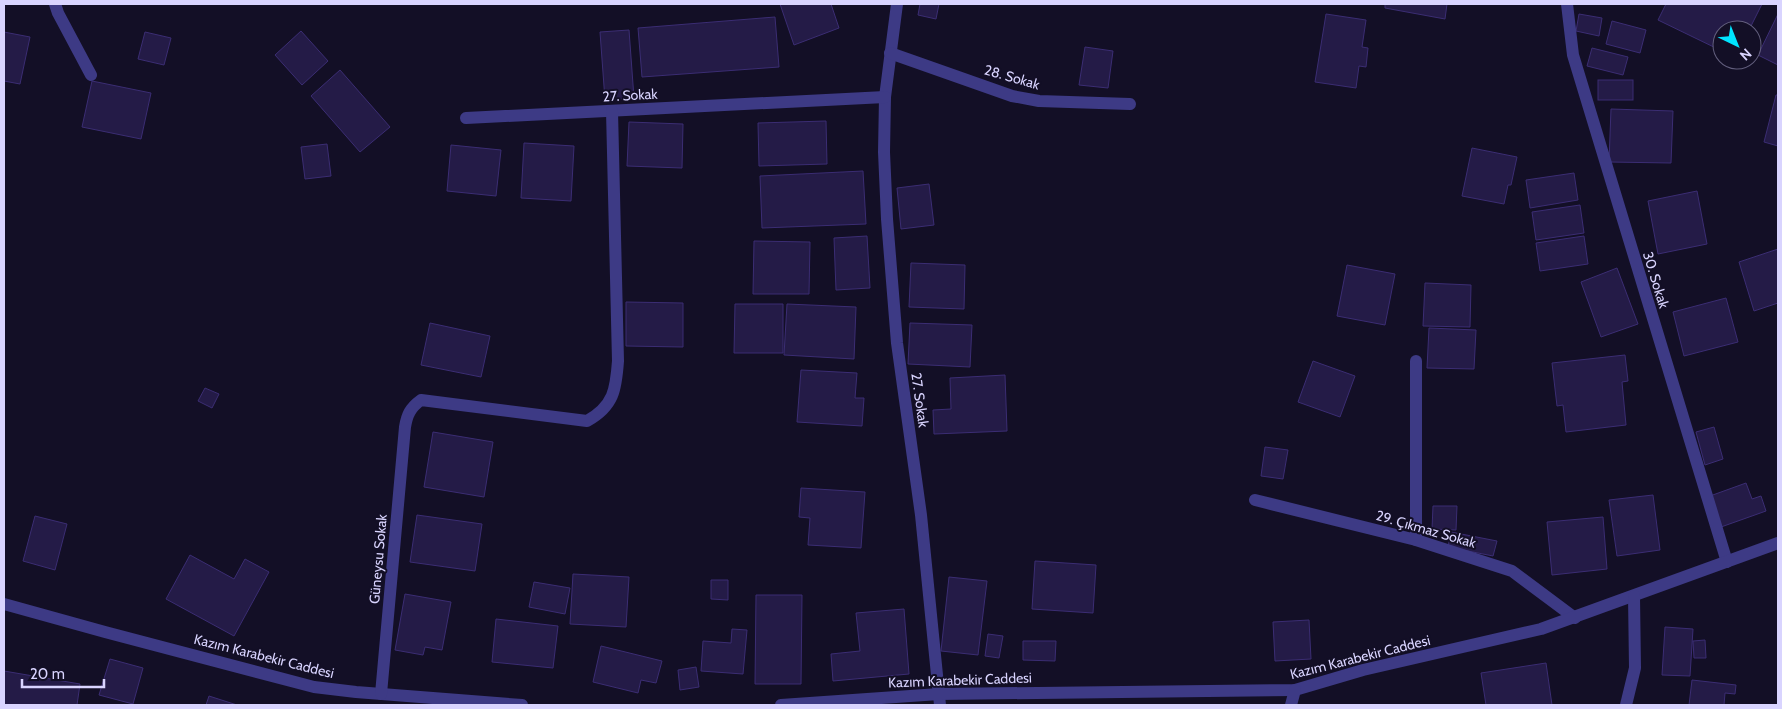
<svg xmlns="http://www.w3.org/2000/svg" width="1782" height="709" viewBox="0 0 1782 709" font-family="Cabin,sans-serif">
  <rect width="100%" height="100%" fill="#130f26"/>
  <g fill="#241b47" stroke="#3b2d73">
    <path d="M 780,4 L 831,4 L 839,28 L 794,45 Z"/>
    <path d="M 920,4 L 939,4 L 936,19 L 918,15 Z"/>
    <path d="M 1385,4 L 1447,4 L 1445,19 L 1385,8 Z"/>
    <path d="M 1666,4 L 1762,4 L 1749,30 L 1722,30 L 1722,51 L 1658,20 Z"/>
    <path d="M 1326,14 L 1366,20 L 1362,47 L 1368,48 L 1366,67 L 1359,66 L 1356,88 L 1315,82 Z"/>
    <path d="M 1579,14 L 1602,18 L 1599,36 L 1576,31 Z"/>
    <path d="M 1778,14 L 1778,65 L 1758,55 Z"/>
    <path d="M 775,17 L 779,67 L 642,77 L 638,28 Z"/>
    <path d="M 1612,21 L 1646,30 L 1640,53 L 1606,44 Z"/>
    <path d="M 629,30 L 634,98 L 605,100 L 600,32 Z"/>
    <path d="M 301,31 L 328,61 L 302,85 L 275,55 Z"/>
    <path d="M 4,32 L 30,37 L 20,84 L 4,81 Z"/>
    <path d="M 145,32 L 171,38 L 164,65 L 138,59 Z"/>
    <path d="M 1085,47 L 1113,51 L 1108,88 L 1079,85 Z"/>
    <path d="M 1592,48 L 1628,57 L 1623,75 L 1587,66 Z"/>
    <path d="M 340,70 L 390,127 L 360,152 L 311,96 Z"/>
    <rect x="1598" y="80" width="35" height="20"/>
    <path d="M 92,81 L 151,93 L 141,139 L 82,127 Z"/>
    <path d="M 1776,95 L 1778,95 L 1778,146 L 1764,142 Z"/>
    <path d="M 1611,109 L 1673,111 L 1671,163 L 1609,162 Z"/>
    <path d="M 826,121 L 827,164 L 759,166 L 758,123 Z"/>
    <path d="M 629,122 L 683,124 L 682,168 L 627,166 Z"/>
    <path d="M 524,143 L 574,146 L 571,201 L 521,198 Z"/>
    <path d="M 327,144 L 331,176 L 305,179 L 301,147 Z"/>
    <path d="M 451,145 L 501,150 L 496,196 L 447,191 Z"/>
    <path d="M 1472,148 L 1517,157 L 1511,185 L 1508,185 L 1504,204 L 1462,196 Z"/>
    <path d="M 863,171 L 866,224 L 762,228 L 760,176 Z"/>
    <path d="M 1574,173 L 1578,200 L 1530,208 L 1526,180 Z"/>
    <path d="M 929,184 L 934,225 L 901,229 L 897,188 Z"/>
    <path d="M 1697,191 L 1707,244 L 1658,254 L 1648,201 Z"/>
    <path d="M 1580,205 L 1584,233 L 1536,240 L 1532,212 Z"/>
    <path d="M 867,236 L 870,288 L 836,290 L 834,238 Z"/>
    <path d="M 1584,236 L 1588,264 L 1540,271 L 1536,243 Z"/>
    <path d="M 754,241 L 810,242 L 809,294 L 753,294 Z"/>
    <path d="M 1778,249 L 1778,303 L 1754,311 L 1739,262 Z"/>
    <path d="M 911,263 L 965,265 L 964,309 L 909,307 Z"/>
    <path d="M 1347,265 L 1395,274 L 1385,325 L 1337,316 Z"/>
    <path d="M 1617,268 L 1638,324 L 1601,337 L 1581,282 Z"/>
    <path d="M 1425,283 L 1471,285 L 1470,327 L 1423,326 Z"/>
    <path d="M 1726,298 L 1738,342 L 1684,356 L 1673,312 Z"/>
    <path d="M 626,302 L 683,303 L 683,347 L 626,346 Z"/>
    <path d="M 735,304 L 783,304 L 783,353 L 734,353 Z"/>
    <path d="M 787,304 L 856,307 L 854,359 L 784,355 Z"/>
    <path d="M 430,323 L 490,336 L 481,377 L 421,365 Z"/>
    <path d="M 910,323 L 972,325 L 970,367 L 908,364 Z"/>
    <path d="M 1429,328 L 1476,330 L 1474,369 L 1427,368 Z"/>
    <path d="M 1625,355 L 1628,381 L 1622,382 L 1626,425 L 1566,432 L 1563,405 L 1557,406 L 1552,363 Z"/>
    <path d="M 1313,361 L 1355,376 L 1340,417 L 1298,402 Z"/>
    <path d="M 801,370 L 857,373 L 855,398 L 864,398 L 862,426 L 797,422 Z"/>
    <path d="M 1005,375 L 1007,431 L 934,434 L 933,410 L 951,409 L 950,378 Z"/>
    <path d="M 205,388 L 219,394 L 212,408 L 198,401 Z"/>
    <path d="M 1714,427 L 1723,459 L 1705,465 L 1696,432 Z"/>
    <path d="M 433,432 L 493,442 L 484,497 L 424,487 Z"/>
    <path d="M 1265,447 L 1288,450 L 1283,479 L 1261,476 Z"/>
    <path d="M 1746,483 L 1752,499 L 1761,496 L 1766,511 L 1721,527 L 1710,496 Z"/>
    <path d="M 801,488 L 865,492 L 861,548 L 808,545 L 810,518 L 799,517 Z"/>
    <path d="M 1653,495 L 1660,550 L 1617,556 L 1609,500 Z"/>
    <path d="M 1433,506 L 1457,506 L 1456,530 L 1432,529 Z"/>
    <path d="M 417,515 L 482,524 L 475,571 L 410,562 Z"/>
    <path d="M 35,516 L 67,524 L 55,570 L 23,561 Z"/>
    <path d="M 1603,517 L 1607,569 L 1552,575 L 1547,522 Z"/>
    <path d="M 1451,532 L 1497,541 L 1493,556 L 1448,547 Z"/>
    <path d="M 190,555 L 234,579 L 245,559 L 269,572 L 234,636 L 166,599 Z"/>
    <path d="M 1035,561 L 1096,565 L 1093,613 L 1032,609 Z"/>
    <path d="M 573,574 L 629,577 L 626,627 L 570,624 Z"/>
    <path d="M 949,577 L 987,581 L 978,655 L 941,651 Z"/>
    <path d="M 711,580 L 728,580 L 728,600 L 711,599 Z"/>
    <path d="M 534,582 L 570,588 L 565,614 L 529,607 Z"/>
    <path d="M 405,594 L 451,602 L 442,650 L 425,647 L 423,655 L 395,650 Z"/>
    <path d="M 756,595 L 802,595 L 801,684 L 755,684 Z"/>
    <path d="M 904,609 L 909,674 L 833,681 L 831,654 L 860,651 L 856,613 Z"/>
    <path d="M 496,619 L 558,626 L 553,668 L 492,662 Z"/>
    <path d="M 1309,620 L 1311,659 L 1275,661 L 1273,622 Z"/>
    <path d="M 1665,627 L 1693,629 L 1690,676 L 1662,675 Z"/>
    <path d="M 732,629 L 747,630 L 743,674 L 701,671 L 703,641 L 731,643 Z"/>
    <path d="M 988,634 L 1003,636 L 999,658 L 985,656 Z"/>
    <path d="M 1705,640 L 1706,658 L 1694,658 L 1693,641 Z"/>
    <path d="M 1023,641 L 1056,641 L 1055,661 L 1023,660 Z"/>
    <path d="M 601,646 L 662,661 L 656,683 L 641,680 L 638,693 L 593,682 Z"/>
    <path d="M 110,659 L 143,668 L 133,704 L 99,695 Z"/>
    <path d="M 1546,663 L 1552,705 L 1486,705 L 1481,673 Z"/>
    <path d="M 696,667 L 699,687 L 680,690 L 678,670 Z"/>
    <path d="M 4,671 L 80,684 L 77,705 L 4,705 Z"/>
    <path d="M 1692,680 L 1736,685 L 1735,694 L 1725,693 L 1724,705 L 1689,705 Z"/>
    <path d="M 209,696 L 237,705 L 206,705 Z"/>
  </g>
  <g fill="none" stroke-linecap="round" stroke-linejoin="round">
    <g stroke="#3d3a85" stroke-width="12">
      <path d="M 55,4 L 58,13 L 91,75"/>
      <path d="M 897,4 L 885,97 L 884,152 L 887,219 L 897,343 L 921,515 L 940,705"/>
      <path d="M 1567,4 L 1573,55 L 1727,562"/>
      <path d="M 890,53 L 1012,96 L 1039,101 L 1130,104"/>
      <path d="M 466,118 L 885,97"/>
      <path d="M 1416,361 L 1416,540"/>
      <path d="M 1255,500 L 1416,540 L 1512,571 L 1575,618"/>
      <path d="M 4,604 L 105,632 L 314,687 L 356,692 L 522,705"/>
      <path d="M 381,694 L 405,427 C 407,415 410,408 421,400 L 587,421 C 614,406 616,389 618,361 L 612,111"/>
      <path d="M 781,705 L 939,694 L 1295,690 L 1363,670 L 1541,629 L 1778,543"/>
      <path d="M 1291,705 L 1295,690"/>
      <path d="M 1626,705 L 1635,668 L 1634,596"/>
    </g>
  </g>
  <g text-anchor="middle" stroke-width="4" stroke-linejoin="round" paint-order="stroke">
    <g font-size="14" fill="#d9d4ff" stroke="#130f26">
      <text transform="translate(1012 77) rotate(16)" y="5">28. Sokak</text>
      <text transform="translate(630 95) rotate(-3)" y="5">27. Sokak</text>
      <text transform="translate(1656 280) rotate(73)" y="5">30. Sokak</text>
      <text transform="translate(920 400) rotate(82)" y="5">27. Sokak</text>
      <text transform="translate(1426 529) rotate(16)" y="5">29. Çıkmaz Sokak</text>
      <text transform="translate(378 559) rotate(-85)" y="5">Güneysu Sokak</text>
      <text transform="translate(264 656) rotate(14)" y="5">Kazım Karabekir Caddesi</text>
      <text transform="translate(1360 657) rotate(-14)" y="5">Kazım Karabekir Caddesi</text>
      <text transform="translate(960 680) rotate(-2)" y="5">Kazım Karabekir Caddesi</text>
    </g>
  </g>
  <rect width="1782" height="709" fill="none" stroke="#d9d4ff" stroke-width="10"/>
  <g transform="translate(1737 45) rotate(137)"><circle r="24" fill="#130f26" stroke="#625e7d"/>
  <path d="M0-4L9 19L0 12L-9 19Z" fill="#00e5ff"/>
  <text y="-8" font-size="14" font-weight="bold" text-anchor="middle" fill="#d9d4ff">N</text>
  </g>
  <path d="M22 679v8h82v-8" fill="none" stroke="#d9d4ff" stroke-width="2.5"/>
  <text x="30" y="679" font-size="15" fill="#d9d4ff" stroke="#130f26" stroke-width="4" paint-order="stroke">20 m</text>
</svg>
